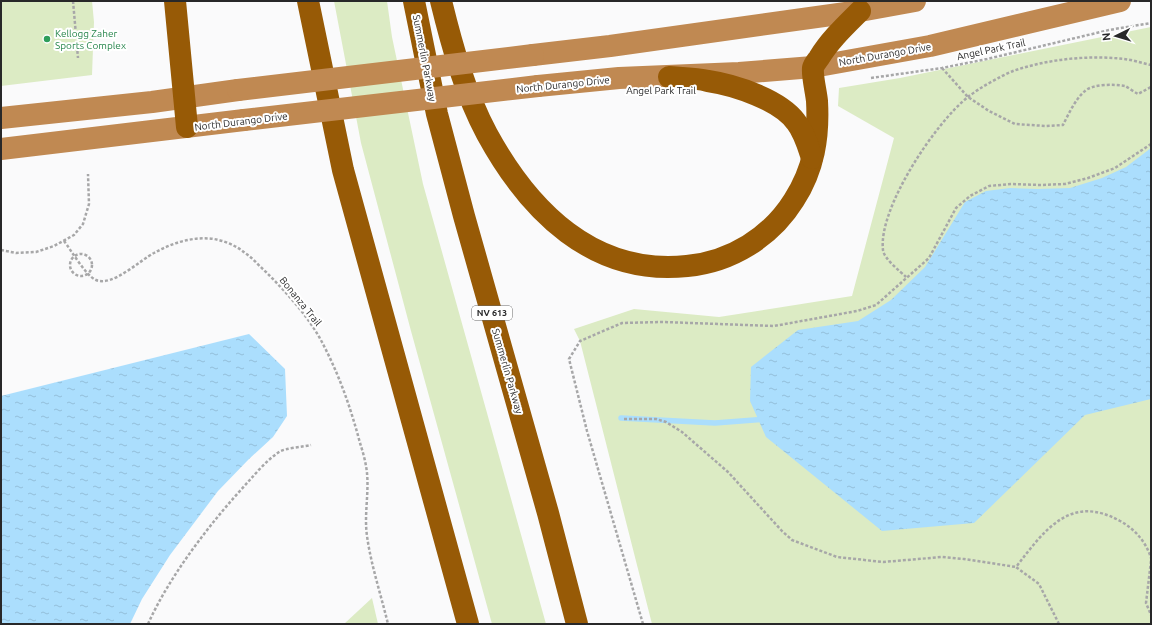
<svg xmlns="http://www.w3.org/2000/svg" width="1152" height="625" viewBox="0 0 1152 625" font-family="Ubuntu,sans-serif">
  <defs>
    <pattern id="water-ripples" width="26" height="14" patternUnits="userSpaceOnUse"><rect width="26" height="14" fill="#abdefd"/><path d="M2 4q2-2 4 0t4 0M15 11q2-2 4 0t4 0" fill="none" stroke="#93bed9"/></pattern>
  </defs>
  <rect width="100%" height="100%" fill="#fafafb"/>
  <g fill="#dcebc4">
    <path d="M 1,1 L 92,1 L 94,22 L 92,75 L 1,86 Z"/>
    <path d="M 334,1 L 387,1 L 392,37 L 423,184 L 546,624 L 492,624 L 411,331 L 361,143 Z"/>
    <path d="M 1151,27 L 1151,624 L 652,624 L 580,341 L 574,329 L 634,309 L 719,317 L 852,296 L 894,138 L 838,106 L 839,88 L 900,78 Z"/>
    <path d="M 372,598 L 378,624 L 344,624 Z"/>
  </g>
  <g fill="url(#water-ripples)">
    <path d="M 1151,148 L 1151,399 L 1085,415 L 974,523 L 882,531 L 766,437 L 750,401 L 751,367 L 798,330 L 858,321 L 891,300 L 925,267 L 965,202 L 986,191 L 1010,188 L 1037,189 L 1070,188 L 1102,178 L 1126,167 Z"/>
    <path d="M 249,334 L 285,369 L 287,416 L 273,437 L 249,459 L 218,491 L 170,555 L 142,599 L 130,624 L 1,624 L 1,396 Z"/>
  </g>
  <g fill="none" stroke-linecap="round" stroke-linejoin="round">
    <path stroke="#abdefd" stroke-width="5.5" d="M 621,418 L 715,423 L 766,419"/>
    <g stroke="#a7a7a8" stroke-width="2.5" stroke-dasharray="3 2" stroke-linecap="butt">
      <path d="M 73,1 L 78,58"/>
      <path d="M 942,68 L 968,97 L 989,111 L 1015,124 L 1046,126 L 1063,125 C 1068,115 1076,98 1085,91 C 1092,84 1115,84 1125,86 C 1129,88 1134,92 1138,94 L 1151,87"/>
      <path d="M 871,78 L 942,68 L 987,59 L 1109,30 L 1151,23"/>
      <path d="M 64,241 C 71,250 86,276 96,280 C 113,287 140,260 154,253 C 172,243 193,236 214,239 C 225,241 237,246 245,253 C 253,258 259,266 266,272 C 288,294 310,318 324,346 C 340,377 351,409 360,443 C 363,452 366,463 367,473 C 369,494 364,515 367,536 C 371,565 381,595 388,624"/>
      <path d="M 1,250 L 16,253 L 36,252 L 54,246 L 74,235 L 83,224 L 89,204 L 88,174"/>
      <circle cx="81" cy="265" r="11"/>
      <path d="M 906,277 C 900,271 884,259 883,250 C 878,208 936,122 968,97 C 979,88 1001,76 1013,71 C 1048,59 1088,55 1124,59 C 1133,60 1142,63 1151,65"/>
      <path d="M 624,419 L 656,419 L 666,422 L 682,432 L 728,472 L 782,531 L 792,540 L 837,557 L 883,562 L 942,557 L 964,559 L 1016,567"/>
      <path d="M 1151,561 L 1146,603 L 1151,615"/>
      <path d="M 148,624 C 170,575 211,522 248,482 C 257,472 267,460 279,452 C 285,448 303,447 311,445"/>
      <path d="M 643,624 L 587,431 L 569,359 L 580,341 L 622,323 L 663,322 L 774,326 L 857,311 L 876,305 L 929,258 L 956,208 L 970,196 L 989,186 L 1011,184 L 1040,185 L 1065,184 L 1088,178 L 1115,168 L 1151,144"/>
      <path d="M 1059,624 L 1039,584 L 1016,567 C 1044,531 1070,493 1120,521 C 1135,529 1146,542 1151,558"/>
    </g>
    <g stroke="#c08952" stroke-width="22">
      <path d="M 533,55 L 610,46 L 860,11 L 915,1"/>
      <path d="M 538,86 L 619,78 L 739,73 L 813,67 L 930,46 L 1120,1"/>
      <path d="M 1,118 L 152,102 L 238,90"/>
      <path d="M 1,149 L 244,120"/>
    </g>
    <g stroke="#975a06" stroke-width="22">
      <path d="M 175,1 L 187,127"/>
      <path d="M 308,1 L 343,170 L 468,624"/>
      <path d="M 414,1 L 437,114 L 464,216 L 548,513 L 577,624"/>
      <path d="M 441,1 C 452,46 465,93 487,134 C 529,211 593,276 687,266 C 731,262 771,237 794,200 C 814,169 819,137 817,101 C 816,91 812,76 813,68 C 814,64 817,61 819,58 C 830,40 845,26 860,11"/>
      <path d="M 669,77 C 682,78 696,78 708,81 C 735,85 780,100 796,122 C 804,132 808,146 812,158"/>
    </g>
    <g stroke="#c08952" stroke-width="22">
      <path d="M 238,90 L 533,55"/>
      <path d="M 244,120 L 538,86"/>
    </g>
  </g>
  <circle fill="#2e9e5b" stroke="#fff" stroke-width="1.5" cx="47" cy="39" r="4"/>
  <g text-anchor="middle" stroke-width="4" stroke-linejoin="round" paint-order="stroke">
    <rect fill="#fff" stroke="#686869" stroke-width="1" x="472" y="306" width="40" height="14" rx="3"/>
    <g font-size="9" font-weight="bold" fill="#282829">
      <text x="492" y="316">NV 613</text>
    </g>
    <g font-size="10" fill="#27864d" stroke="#fff" text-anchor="start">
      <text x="55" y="37">Kellogg Zaher<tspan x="55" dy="12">Sports Complex</tspan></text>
    </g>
    <g font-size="10" fill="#282829" stroke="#fff">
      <text transform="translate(991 49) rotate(-12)" y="4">Angel Park Trail</text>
      <text transform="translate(885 54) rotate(-10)" y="4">North Durango Drive</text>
      <text transform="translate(425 58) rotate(79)" y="4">Summerlin Parkway</text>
      <text transform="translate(563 84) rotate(-6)" y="4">North Durango Drive</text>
      <text x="661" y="94">Angel Park Trail</text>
      <text transform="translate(241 121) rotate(-7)" y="4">North Durango Drive</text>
      <text transform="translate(301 301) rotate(51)" y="4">Bonanza Trail</text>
      <text transform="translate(508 371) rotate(74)" y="4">Summerlin Parkway</text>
    </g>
  </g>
  <rect width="1152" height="625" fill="none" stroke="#282829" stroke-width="4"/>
  <g transform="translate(1116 36) rotate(265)" stroke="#ffffff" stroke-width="3" paint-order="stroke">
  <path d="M0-3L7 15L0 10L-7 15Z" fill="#282829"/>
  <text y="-6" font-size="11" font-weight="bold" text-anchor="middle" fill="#282829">N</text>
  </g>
</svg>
